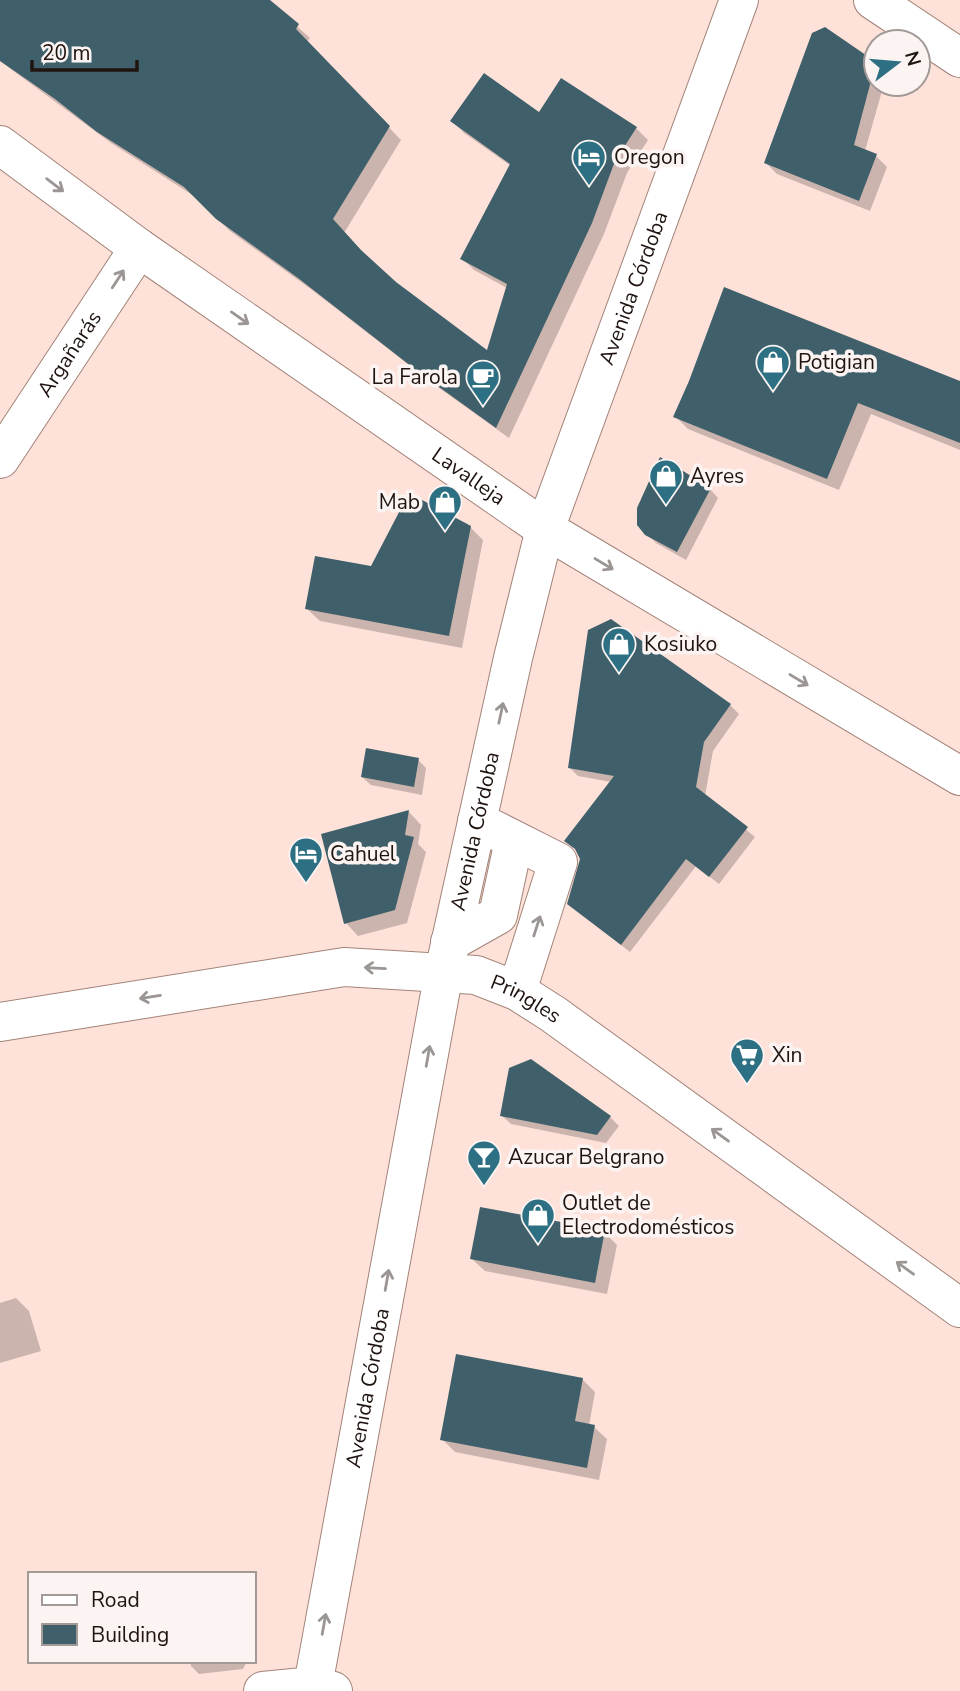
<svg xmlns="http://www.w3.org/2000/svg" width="960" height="1691" viewBox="0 0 960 1691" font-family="'Nunito Sans',sans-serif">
  <rect width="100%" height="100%" fill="#fee2d9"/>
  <g fill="#0003">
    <path d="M 0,0 L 267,0 L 310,38 L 307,42 L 401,140 L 344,233 L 366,258 L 395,284 L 488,353 L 507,288 L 474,270 L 462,258 L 511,166 L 464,133 L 452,121 L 540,115 L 636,128 L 648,140 L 627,173 L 604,234 L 509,438 L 435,385 L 312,290 L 230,231 L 197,198 L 111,143 L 0,61 Z"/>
    <path d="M 825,29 L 876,64 L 876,84 L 884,84 L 865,151 L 876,156 L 887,167 L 870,211 L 777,174 L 766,163 Z"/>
    <path d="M 960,383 L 960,450 L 871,414 L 839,490 L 688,429 L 675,416 Z"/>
    <path d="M 710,489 L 718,498 L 686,560 L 656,543 L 647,534 Z"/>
    <path d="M 470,527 L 483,540 L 462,648 L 320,621 L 307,609 L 372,568 Z"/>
    <path d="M 730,705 L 739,714 L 713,751 L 705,796 L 755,837 L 719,884 L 696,866 L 630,952 L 569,904 L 611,782 L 578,776 L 569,767 Z"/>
    <path d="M 418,760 L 426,768 L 422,795 L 371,785 L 362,777 Z"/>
    <path d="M 409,812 L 421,825 L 418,844 L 426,852 L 407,923 L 358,936 L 346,923 L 323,835 Z"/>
    <path d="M 531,1061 L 610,1117 L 619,1126 L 606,1143 L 511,1124 L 502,1116 Z"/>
    <path d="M 604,1232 L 617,1245 L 607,1294 L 485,1271 L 472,1259 Z"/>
    <path d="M 16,1298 L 29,1311 L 41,1351 L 0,1363 L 0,1303 Z"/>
    <path d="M 582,1379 L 595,1392 L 589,1426 L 594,1427 L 607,1439 L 599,1480 L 455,1452 L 442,1439 Z"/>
    <path d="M 190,1661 L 247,1661 L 243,1669 L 199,1674 L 191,1666 Z"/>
  </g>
  <g fill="#3f606a">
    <path d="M 0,0 L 270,0 L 299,24 L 296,29 L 390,126 L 333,219 L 361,250 L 396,282 L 487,350 L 507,284 L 460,259 L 510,164 L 450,121 L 484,73 L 539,112 L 561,78 L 637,127 L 615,161 L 592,223 L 496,428 L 421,374 L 298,278 L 216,219 L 184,187 L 97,132 L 55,99 L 0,61 Z"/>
    <path d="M 825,27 L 876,62 L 854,145 L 877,154 L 859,201 L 764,163 L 812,33 Z"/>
    <path d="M 724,287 L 960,381 L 960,443 L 858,403 L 827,479 L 673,417 L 689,381 Z"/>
    <path d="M 660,457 L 711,488 L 677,552 L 645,535 L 637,525 L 637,508 Z"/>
    <path d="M 409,493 L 471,526 L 449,636 L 305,609 L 315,556 L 371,566 Z"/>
    <path d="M 611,619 L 731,704 L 704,742 L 696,787 L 748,827 L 709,877 L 686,859 L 621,945 L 567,904 L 580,859 L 575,849 L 564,841 L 614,776 L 568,768 L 588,630 Z"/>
    <path d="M 366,748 L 419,758 L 414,787 L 361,777 Z"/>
    <path d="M 409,810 L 405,835 L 414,837 L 395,910 L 344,924 L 321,834 Z"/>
    <path d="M 531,1059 L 611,1116 L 597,1135 L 500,1116 L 509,1068 Z"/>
    <path d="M 480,1207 L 605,1230 L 595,1283 L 470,1259 Z"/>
    <path d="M 456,1354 L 583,1378 L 575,1421 L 595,1425 L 587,1468 L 440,1440 Z"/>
  </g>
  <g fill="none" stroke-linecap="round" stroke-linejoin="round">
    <g stroke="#a28378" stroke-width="40">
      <g id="minor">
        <path d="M 873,0 L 960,58"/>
        <path id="s1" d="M 0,145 L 139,248 L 545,529 L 960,776"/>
        <path id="s2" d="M 0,459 L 139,248"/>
        <path d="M 477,821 L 558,862 L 517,991"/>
        <path d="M 450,942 L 498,915 L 514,841"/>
        <path id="s3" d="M 0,1022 L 344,967 L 476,975 L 517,991 L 553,1014 L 960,1308"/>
        <path d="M 263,1691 L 313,1686 L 333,1691"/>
      </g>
    </g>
    <g stroke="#a28378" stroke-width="40">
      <g id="major">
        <path id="s4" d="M 312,1691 L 444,972 L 513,658 L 545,529 L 739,0"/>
      </g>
    </g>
    <use href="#minor" stroke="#fff" stroke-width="38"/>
    <use href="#major" stroke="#fff" stroke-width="38"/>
  </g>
  <defs><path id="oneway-shaft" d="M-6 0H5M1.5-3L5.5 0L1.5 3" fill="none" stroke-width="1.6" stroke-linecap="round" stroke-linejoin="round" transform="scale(1.75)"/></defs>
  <g stroke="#9b9593">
    <use href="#oneway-shaft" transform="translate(55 185) rotate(37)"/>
    <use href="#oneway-shaft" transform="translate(118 279) rotate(-57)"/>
    <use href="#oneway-shaft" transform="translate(240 318) rotate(35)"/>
    <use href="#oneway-shaft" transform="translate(604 564) rotate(31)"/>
    <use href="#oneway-shaft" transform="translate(799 680) rotate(31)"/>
    <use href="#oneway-shaft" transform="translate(501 713) rotate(-78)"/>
    <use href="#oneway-shaft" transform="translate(537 926) rotate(-72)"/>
    <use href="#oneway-shaft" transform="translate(375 968) rotate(-177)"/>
    <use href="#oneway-shaft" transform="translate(150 997) rotate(171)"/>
    <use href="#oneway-shaft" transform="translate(428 1056) rotate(-80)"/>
    <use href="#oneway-shaft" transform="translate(720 1135) rotate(-144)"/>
    <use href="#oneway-shaft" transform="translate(905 1268) rotate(-144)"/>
    <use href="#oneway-shaft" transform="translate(387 1280) rotate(-80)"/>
    <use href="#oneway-shaft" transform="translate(324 1624) rotate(-80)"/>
  </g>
  <defs>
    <g id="hotel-pin" transform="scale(1.75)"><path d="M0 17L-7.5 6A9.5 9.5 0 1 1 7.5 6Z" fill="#2e7083" stroke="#fbf4f2"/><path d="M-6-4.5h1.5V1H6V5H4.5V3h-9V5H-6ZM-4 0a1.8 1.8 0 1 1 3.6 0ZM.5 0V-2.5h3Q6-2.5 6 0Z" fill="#fff"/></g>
    <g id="shop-pin" transform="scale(1.75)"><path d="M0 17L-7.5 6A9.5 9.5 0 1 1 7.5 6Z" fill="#2e7083" stroke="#fbf4f2"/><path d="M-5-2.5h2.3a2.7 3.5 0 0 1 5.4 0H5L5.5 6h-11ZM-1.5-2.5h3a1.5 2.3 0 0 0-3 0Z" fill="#fff"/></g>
    <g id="cafe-pin" transform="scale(1.75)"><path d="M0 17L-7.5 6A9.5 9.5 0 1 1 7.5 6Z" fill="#2e7083" stroke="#fbf4f2"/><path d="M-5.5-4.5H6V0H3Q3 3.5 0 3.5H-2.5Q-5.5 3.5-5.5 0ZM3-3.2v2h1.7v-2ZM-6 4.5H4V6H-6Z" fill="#fff"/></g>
    <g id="supermarket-pin" transform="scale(1.75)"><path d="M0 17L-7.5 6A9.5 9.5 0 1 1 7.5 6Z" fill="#2e7083" stroke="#fbf4f2"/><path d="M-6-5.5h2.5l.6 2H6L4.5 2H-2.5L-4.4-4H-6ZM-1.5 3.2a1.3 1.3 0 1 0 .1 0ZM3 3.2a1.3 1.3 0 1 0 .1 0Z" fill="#fff"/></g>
    <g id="bar-pin" transform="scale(1.75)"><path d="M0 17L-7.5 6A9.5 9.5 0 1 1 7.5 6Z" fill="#2e7083" stroke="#fbf4f2"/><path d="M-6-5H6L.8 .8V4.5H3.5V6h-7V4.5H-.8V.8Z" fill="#fff"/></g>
  </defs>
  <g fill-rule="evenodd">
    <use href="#hotel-pin" x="589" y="157"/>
    <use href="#shop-pin" x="773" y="362"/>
    <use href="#cafe-pin" x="483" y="377"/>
    <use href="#shop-pin" x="666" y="476"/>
    <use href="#shop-pin" x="445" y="502"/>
    <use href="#shop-pin" x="619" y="644"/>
    <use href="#hotel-pin" x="306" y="854"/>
    <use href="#supermarket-pin" x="747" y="1055"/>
    <use href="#bar-pin" x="484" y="1157"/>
    <use href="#shop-pin" x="538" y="1215"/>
  </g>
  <g text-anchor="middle" stroke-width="7" stroke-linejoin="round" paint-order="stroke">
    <g font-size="21" fill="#201410" stroke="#fbf4f2" text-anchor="start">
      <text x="614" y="164">Oregon</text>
      <text x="798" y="369">Potigian</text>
      <text x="458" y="384" text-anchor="end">La Farola</text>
      <text x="690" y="483">Ayres</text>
      <text x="420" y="509" text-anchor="end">Mab</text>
      <text x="644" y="651">Kosiuko</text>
      <text x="330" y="861">Cahuel</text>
      <text x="772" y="1062">Xin</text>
      <text x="508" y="1164">Azucar Belgrano</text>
      <text x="562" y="1210">Outlet de<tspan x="562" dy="24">Electrodomésticos</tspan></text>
    </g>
    <g font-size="21" fill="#201410" stroke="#fbf4f2">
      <text dy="7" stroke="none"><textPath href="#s4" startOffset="1442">Avenida Córdoba</textPath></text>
      <text dy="7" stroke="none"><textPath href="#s2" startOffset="126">Argañarás</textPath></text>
      <text dy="7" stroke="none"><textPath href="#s1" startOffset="574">Lavalleja</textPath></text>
      <text dy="7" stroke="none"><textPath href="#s4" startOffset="875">Avenida Córdoba</textPath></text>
      <text dy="7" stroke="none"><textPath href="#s3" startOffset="536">Pringles</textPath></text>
      <text dy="7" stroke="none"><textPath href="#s4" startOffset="308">Avenida Córdoba</textPath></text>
    </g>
  </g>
  <rect x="28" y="1572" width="228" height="91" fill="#fbf4f2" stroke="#a39a98" stroke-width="2"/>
  <rect x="42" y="1595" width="35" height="10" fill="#ffffff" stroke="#a39a98" stroke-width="2"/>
  <text x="91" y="1607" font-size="21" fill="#201410">Road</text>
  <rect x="42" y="1624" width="35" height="21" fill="#3f606a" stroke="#a39a98" stroke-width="2"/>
  <text x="91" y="1642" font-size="21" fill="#201410">Building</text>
  <g transform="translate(897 63) rotate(74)"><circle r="33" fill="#fbf4f2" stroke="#a39a98" stroke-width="2"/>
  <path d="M0-5L12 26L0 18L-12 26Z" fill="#2e7083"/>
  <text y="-10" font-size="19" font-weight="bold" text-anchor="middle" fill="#201410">N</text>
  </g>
  <path d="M32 60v10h105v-10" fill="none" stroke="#201410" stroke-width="3.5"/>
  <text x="42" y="60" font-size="21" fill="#201410" stroke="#fbf4f2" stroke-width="5" paint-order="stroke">20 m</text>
</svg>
